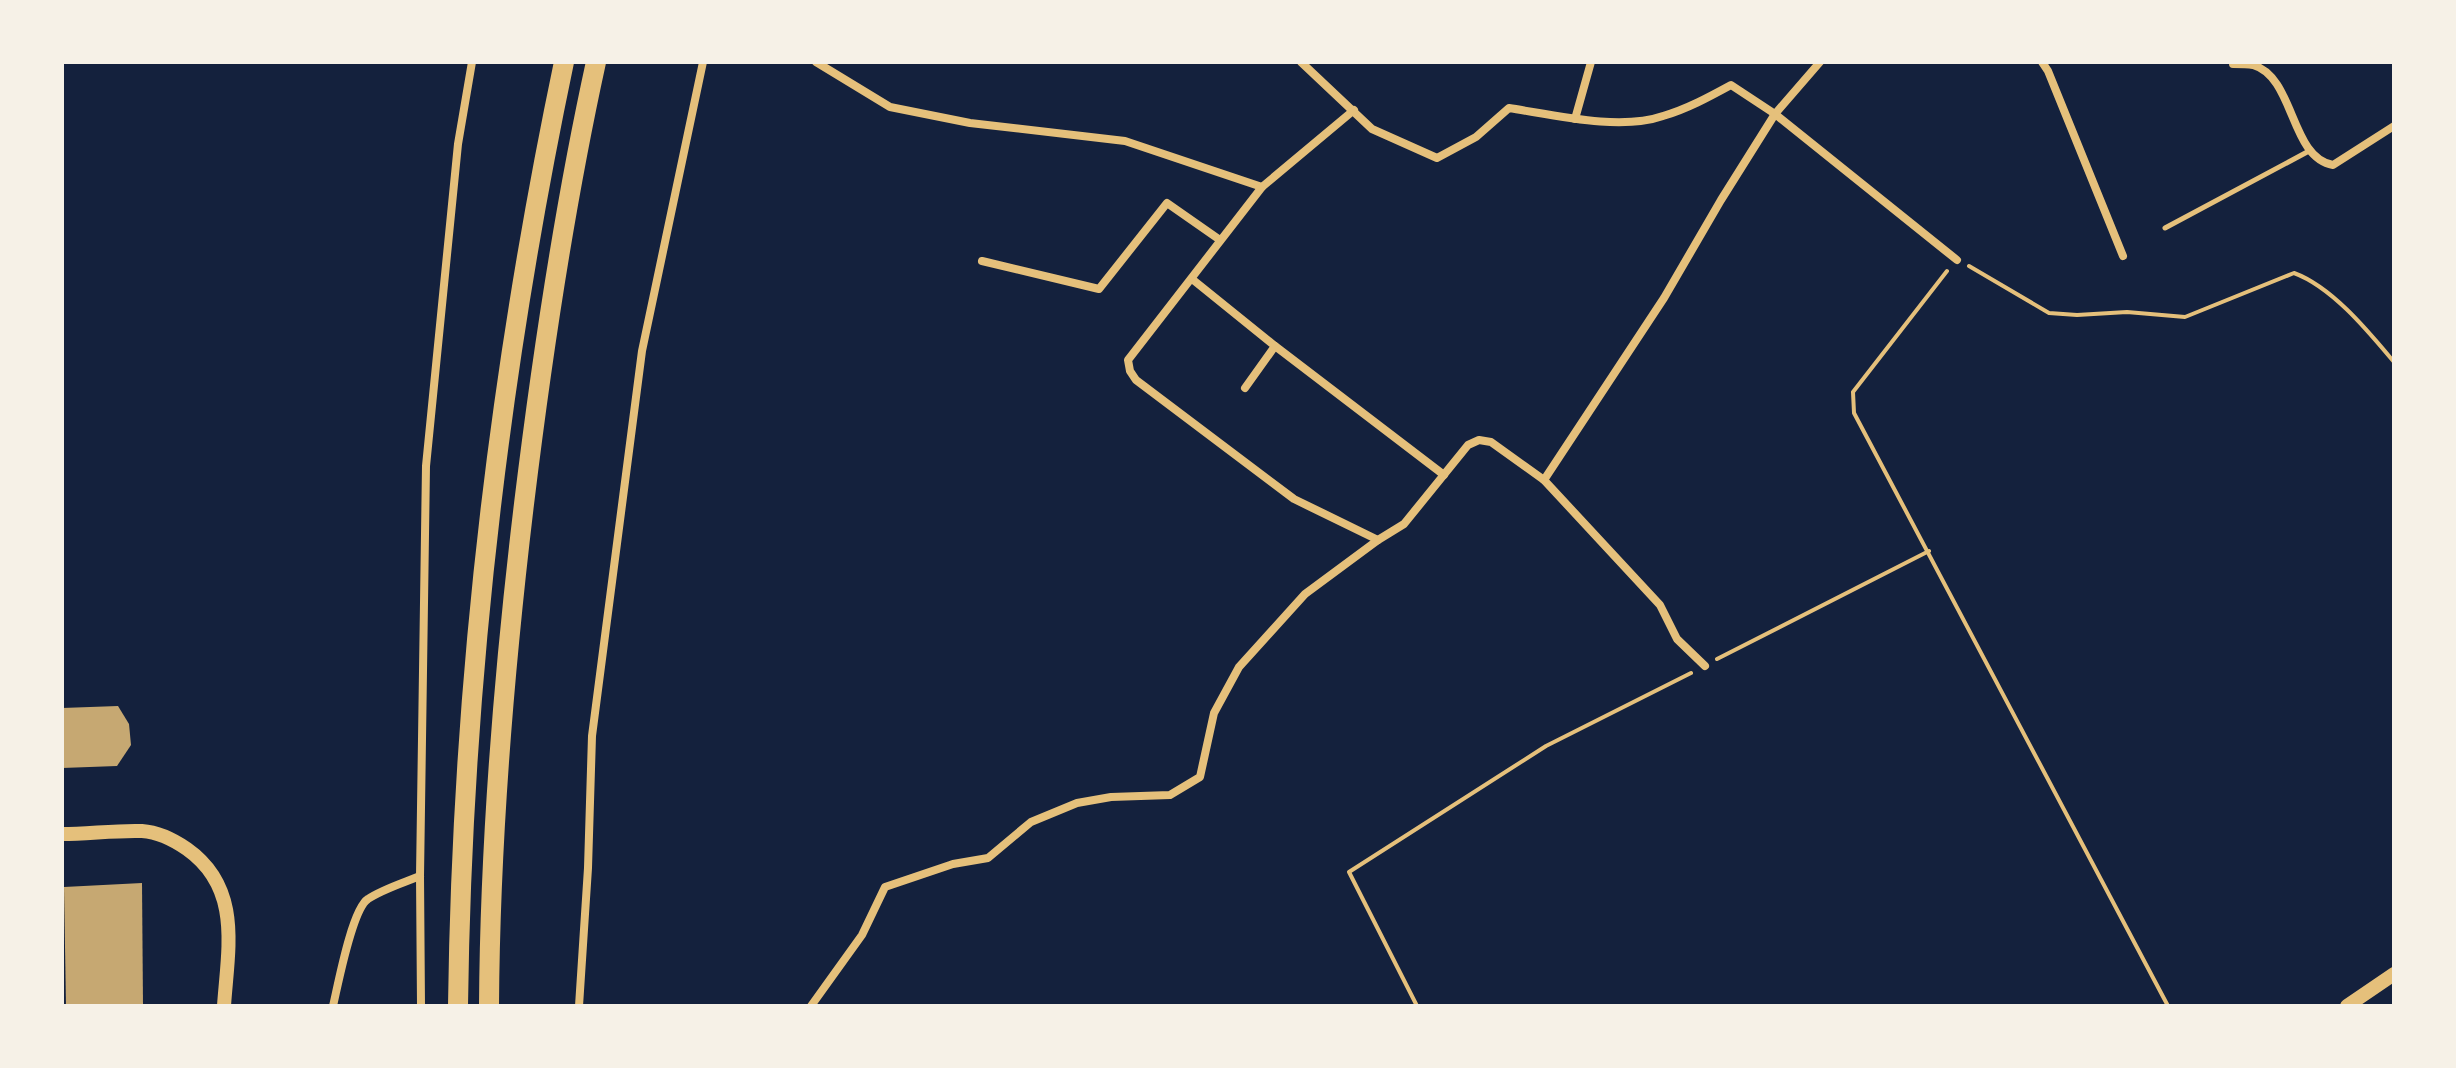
<svg xmlns="http://www.w3.org/2000/svg" width="2456" height="1068" viewBox="0 0 2456 1068" font-family="'DejaVu Sans',sans-serif">
  <rect width="100%" height="100%" fill="#14213d"/>
  <g fill="#c6a872">
    <path d="M 118,706 L 129,724 L 131,745 L 117,766 L 62,768 L 62,708 Z"/>
    <path d="M 142,883 L 143,1006 L 66,1006 L 64,887 Z"/>
  </g>
  <g fill="none" stroke-linecap="round" stroke-linejoin="round">
    <g stroke="#e5c07b" stroke-width="4">
      <path d="M 1969,266 L 2049,313 L 2077,315 L 2127,312 L 2185,317 L 2294,273 C 2332,287 2368,331 2394,362"/>
      <path d="M 1947,271 L 1853,392 L 1854,413 L 2168,1006"/>
      <path d="M 1717,659 L 1929,551"/>
      <path d="M 1417,1006 L 1349,872 L 1546,746 L 1691,673"/>
    </g>
    <path stroke="#e5c07b" stroke-width="5" d="M 2165,228 L 2309,151"/>
    <g stroke="#e5c07b" stroke-width="8">
      <path d="M 816,62 L 890,107 L 970,123 L 1125,141 L 1262,187 L 1354,110"/>
      <path d="M 1301,62 L 1372,129 L 1437,158 L 1476,137 L 1509,108 C 1554,115 1620,131 1663,116 C 1687,109 1709,97 1731,85 L 1775,114 L 1957,260"/>
      <path d="M 2042,62 L 2048,71 L 2123,256"/>
      <path d="M 2233,64 C 2239,64 2247,64 2253,65 C 2295,77 2290,158 2333,165 L 2394,126"/>
      <path d="M 1575,119 L 1591,62"/>
      <path d="M 1262,187 L 1128,360 L 1130,371 L 1136,380 L 1294,499 L 1378,540"/>
      <path d="M 982,261 L 1099,289 L 1167,203 L 1220,240"/>
      <path d="M 1192,279 L 1275,346 L 1245,388"/>
      <path d="M 1275,346 L 1444,475"/>
      <path d="M 1544,480 L 1664,298 L 1721,200 L 1775,114 L 1820,62"/>
      <path d="M 333,1006 C 338,985 352,909 368,899 C 383,889 403,883 420,876"/>
      <path d="M 421,1006 L 420,876 L 426,466 L 458,144 L 472,62"/>
      <path d="M 579,1006 L 588,868 L 592,736 L 642,351 L 703,62"/>
      <path d="M 811,1006 L 862,935 L 885,887 L 953,864 L 988,858 L 1031,822 L 1077,803 L 1111,797 L 1170,795 L 1200,777 L 1214,713 L 1239,667 L 1305,594 L 1378,540 L 1404,524 L 1468,445 L 1479,440 L 1491,442 L 1544,480 L 1660,605 L 1677,639 L 1705,666"/>
    </g>
    <g stroke="#e5c07b" stroke-width="14">
      <path d="M 62,834 C 88,834 116,830 142,831 C 157,832 174,840 187,849 C 242,888 228,948 224,1006"/>
      <path d="M 2347,1006 L 2394,974"/>
    </g>
    <g stroke="#e5c07b" stroke-width="20">
      <path d="M 458,1006 C 462,689 499,372 564,62"/>
      <path d="M 489,1006 C 490,838 504,671 524,504 C 542,356 564,208 596,62"/>
    </g>
  </g>
  <rect width="2456" height="1068" fill="none" stroke="#f6f1e7" stroke-width="128"/>
</svg>
